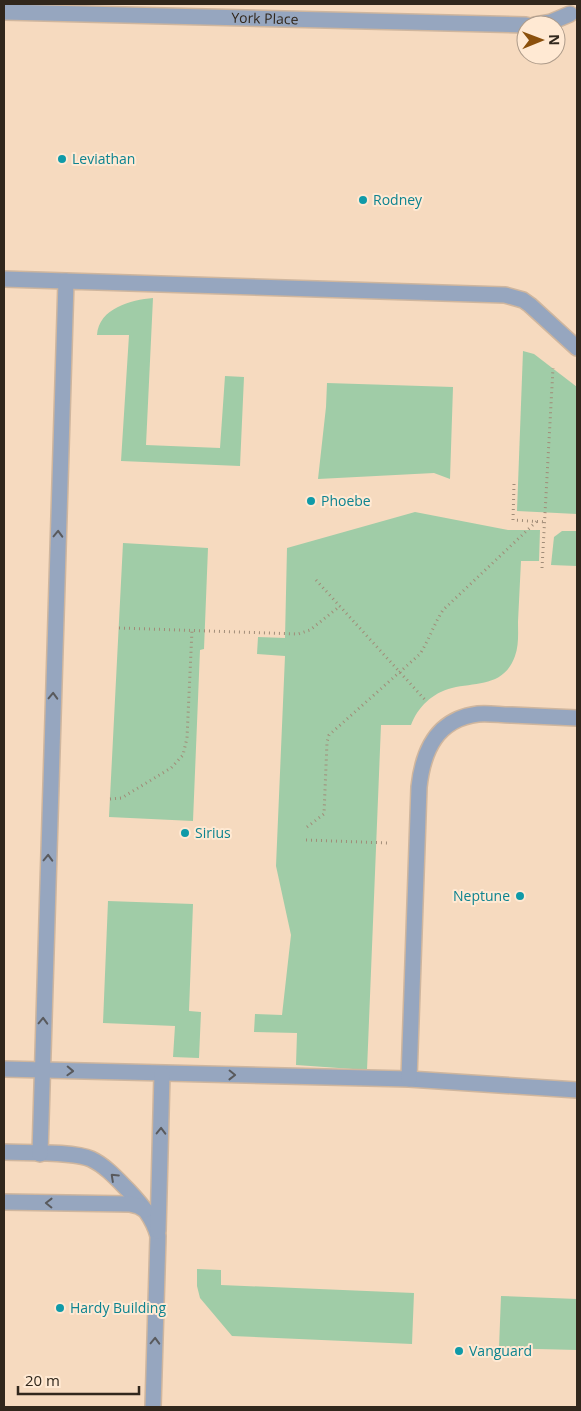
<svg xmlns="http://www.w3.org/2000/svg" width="581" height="1411" viewBox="0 0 581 1411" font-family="'Open Sans',sans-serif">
  <rect width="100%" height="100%" fill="#f6dabf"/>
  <g fill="#a0cca7">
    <path d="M 153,298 L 146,445 L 220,448 L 225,376 L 244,377 L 240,466 L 121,461 L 129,335 L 97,335 C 99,308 131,300 153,298 Z"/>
    <path d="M 523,351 L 534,354 L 577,387 L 577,514 L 517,511 Z"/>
    <path d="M 327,383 L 453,387 L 450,479 L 434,473 L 318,479 L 326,407 Z"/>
    <path d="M 415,512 L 508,530 L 540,530 L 539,561 L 521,561 C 520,581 519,601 518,622 C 518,633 519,645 515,656 C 504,687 477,682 452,688 C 432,693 418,707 411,725 L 381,725 L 367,1070 L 296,1065 L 297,1033 L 254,1032 L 255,1014 L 282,1015 L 291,935 L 276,866 L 285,656 L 257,654 L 258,637 L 285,638 L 287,548 Z"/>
    <path d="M 562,531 L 577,531 L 577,566 L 551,565 L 554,537 Z"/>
    <path d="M 123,543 L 208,548 L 204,649 L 200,650 L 193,821 L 109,817 Z"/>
    <path d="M 108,901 L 193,904 L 189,1011 L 201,1012 L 199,1058 L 173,1057 L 175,1026 L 103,1023 Z"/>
    <path d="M 197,1269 L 221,1270 L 221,1285 L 414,1293 L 412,1344 L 232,1336 L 200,1298 L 197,1286 Z"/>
    <path d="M 501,1296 L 577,1299 L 577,1350 L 499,1348 Z"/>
  </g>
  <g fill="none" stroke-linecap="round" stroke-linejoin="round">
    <g stroke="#cfb69e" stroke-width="18">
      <g id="service">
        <path d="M 4,279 L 66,281"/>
        <path d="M 4,1069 L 409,1079 L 577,1090"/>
        <path d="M 409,1079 L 419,787 C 423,750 437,719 478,714 C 489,713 501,715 512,715 C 534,716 556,717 577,718"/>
        <path d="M 4,1152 C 25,1153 74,1151 91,1159 C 106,1166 118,1180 129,1191 C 142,1205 153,1218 158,1236 L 153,1407"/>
        <path d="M 40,1154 L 66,281 L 505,295 L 523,300 L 530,305 L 577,348"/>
        <path d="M 4,1202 L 130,1204 L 138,1206 L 145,1210"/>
        <path d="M 158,1231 L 162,1074"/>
      </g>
    </g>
    <g stroke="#cfb69e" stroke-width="18">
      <g id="minor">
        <path id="s1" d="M 4,12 L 526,25"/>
        <path d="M 534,25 L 551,22 L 570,14"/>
      </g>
    </g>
    <g stroke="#a08c78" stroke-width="3" stroke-dasharray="1 4" stroke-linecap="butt">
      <path d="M 514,484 L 513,520 L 545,522"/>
      <path d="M 542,568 L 553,368"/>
      <path d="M 316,580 L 427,702"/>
      <path d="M 119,628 L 298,634 L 310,630 L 340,606"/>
      <path d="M 110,799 L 122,798 L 128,794 L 171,768 L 183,755 L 187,738 L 192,630"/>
      <path d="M 307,827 L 324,814 L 327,742 L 329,735 L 420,654 C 429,640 434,624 443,610 L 537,521"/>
      <path d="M 306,840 L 388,843"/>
    </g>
    <use href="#service" stroke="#96a6bf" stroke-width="15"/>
    <use href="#minor" stroke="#96a6bf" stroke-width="15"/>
  </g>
  <defs><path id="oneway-chevron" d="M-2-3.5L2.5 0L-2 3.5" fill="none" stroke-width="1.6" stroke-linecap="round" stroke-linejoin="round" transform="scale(1.25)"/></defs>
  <g stroke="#595a5d">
    <use href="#oneway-chevron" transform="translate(58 534) rotate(-88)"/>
    <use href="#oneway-chevron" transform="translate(53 696) rotate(-88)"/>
    <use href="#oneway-chevron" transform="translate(48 858) rotate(-88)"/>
    <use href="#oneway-chevron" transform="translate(43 1021) rotate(-88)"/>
    <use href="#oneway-chevron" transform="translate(70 1071) rotate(2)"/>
    <use href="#oneway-chevron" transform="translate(232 1075) rotate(1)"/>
    <use href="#oneway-chevron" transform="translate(161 1131) rotate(-89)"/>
    <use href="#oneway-chevron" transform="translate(114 1177) rotate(-137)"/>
    <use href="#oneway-chevron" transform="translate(49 1203) rotate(-179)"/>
    <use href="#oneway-chevron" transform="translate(155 1341) rotate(-88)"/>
  </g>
  <g fill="#0f9aa8" stroke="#ffe9d3" stroke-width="2">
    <circle cx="62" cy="159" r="5"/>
    <circle cx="363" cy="200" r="5"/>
    <circle cx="311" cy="501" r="5"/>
    <circle cx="185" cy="833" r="5"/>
    <circle cx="520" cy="896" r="5"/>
    <circle cx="60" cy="1308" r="5"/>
    <circle cx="459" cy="1351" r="5"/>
  </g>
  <g text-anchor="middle" stroke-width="4" stroke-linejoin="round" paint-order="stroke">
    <g font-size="14" fill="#31271c" stroke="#ffe9d3">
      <text dy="5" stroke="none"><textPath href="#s1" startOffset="261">York Place</textPath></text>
    </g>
    <g font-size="14" fill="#0d838f" stroke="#ffe9d3" text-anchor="start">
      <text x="72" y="164">Leviathan</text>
      <text x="373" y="205">Rodney</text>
      <text x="321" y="506">Phoebe</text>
      <text x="195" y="838">Sirius</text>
      <text x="510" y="901" text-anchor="end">Neptune</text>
      <text x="70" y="1313">Hardy Building</text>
      <text x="469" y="1356">Vanguard</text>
    </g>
  </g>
  <rect width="581" height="1411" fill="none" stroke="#31271c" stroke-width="10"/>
  <g transform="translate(541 40) rotate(89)"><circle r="24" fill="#ffe9d3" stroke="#ad9b8a"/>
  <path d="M0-4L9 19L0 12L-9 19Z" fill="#8b500c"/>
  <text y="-8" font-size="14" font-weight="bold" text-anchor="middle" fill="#31271c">N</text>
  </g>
  <path d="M18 1386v8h121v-8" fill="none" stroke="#31271c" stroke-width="2.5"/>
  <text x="25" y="1386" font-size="15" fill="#31271c" stroke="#ffe9d3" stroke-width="4" paint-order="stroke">20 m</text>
</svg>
